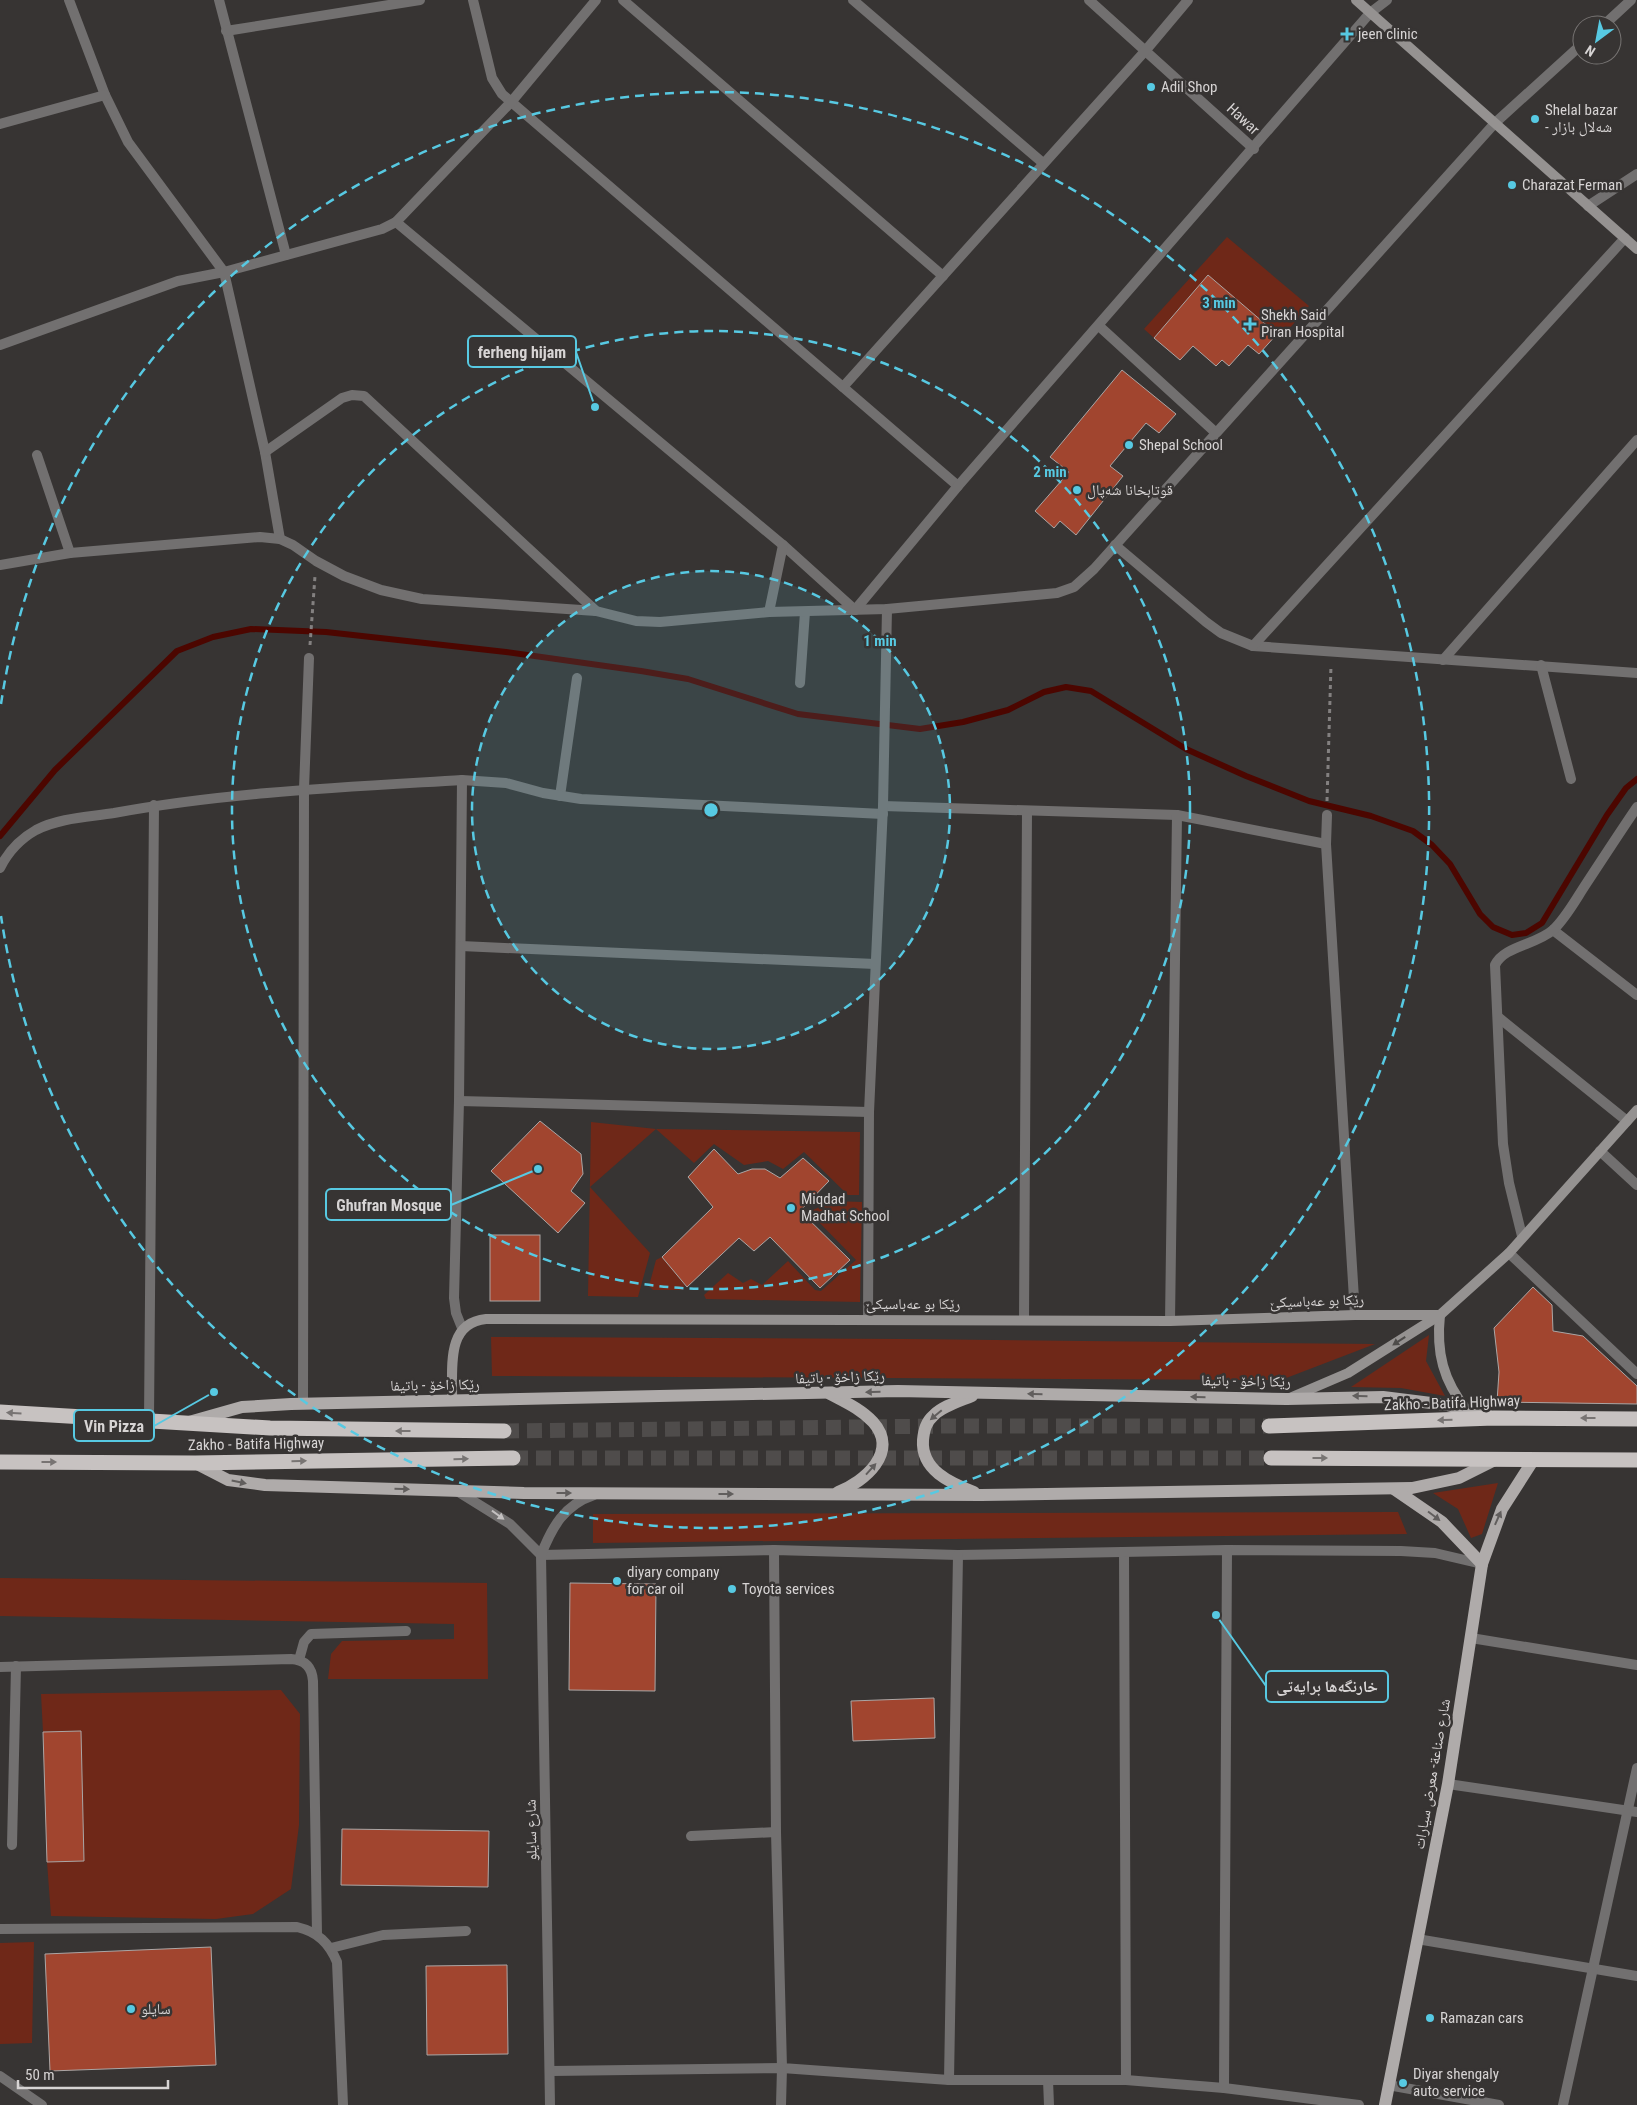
<svg xmlns="http://www.w3.org/2000/svg" width="1637" height="2105" viewBox="0 0 1637 2105" font-family="'Roboto Condensed','Noto Naskh Arabic',sans-serif">
  <rect width="100%" height="100%" fill="#373433"/>
  <g fill="#6f2818">
    <path d="M 1227,237 L 1309,306 L 1281,338 L 1208,276 L 1154,338 L 1144,329 Z"/>
    <path d="M 591,1122 L 656,1129 L 860,1132 L 859,1195 L 848,1195 L 804,1152 L 783,1169 L 768,1161 L 744,1165 L 714,1144 L 694,1163 L 656,1129 L 590,1187 L 650,1253 L 638,1297 L 588,1296 Z"/>
    <path d="M 832,1201 L 862,1202 L 860,1302 L 706,1299 L 704,1295 L 728,1273 L 743,1283 L 751,1279 L 762,1285 L 788,1261 L 815,1290 L 821,1291 L 856,1260 L 809,1212 Z"/>
    <path d="M 662,1257 L 685,1285 L 682,1290 L 653,1290 L 649,1286 L 656,1260 Z"/>
    <path d="M 1429,1335 L 1426,1361 L 1445,1396 L 1401,1388 L 1351,1387 Z"/>
    <path d="M 491,1337 L 904,1339 L 1375,1344 L 1281,1380 L 492,1376 Z"/>
    <path d="M 1498,1483 L 1482,1534 L 1471,1538 L 1458,1509 L 1433,1493 Z"/>
    <path d="M 1398,1512 L 1407,1534 L 593,1543 L 593,1514 Z"/>
    <path d="M 0,1578 L 487,1583 L 488,1679 L 328,1679 L 331,1654 L 342,1641 L 454,1639 L 454,1624 L 0,1616 Z"/>
    <path d="M 281,1690 L 300,1714 L 299,1825 L 291,1889 L 253,1914 L 216,1919 L 51,1916 L 47,1862 L 84,1861 L 81,1731 L 43,1732 L 41,1694 Z"/>
    <path d="M 34,1942 L 32,2043 L 0,2044 L 0,1943 Z"/>
  </g>
  <g fill="none" stroke-linecap="round" stroke-linejoin="round">
    <path stroke="#4c0600" stroke-width="6" d="M 0,836 L 55,770 L 177,651 L 213,637 L 251,629 L 326,632 L 506,652 L 641,671 L 688,679 L 798,714 L 920,729 L 963,722 L 1008,710 L 1044,692 L 1066,687 L 1091,691 L 1186,749 L 1246,776 L 1309,801 L 1371,816 L 1413,831 L 1432,845 L 1450,864 L 1480,914 L 1493,927 L 1512,935 L 1526,933 L 1542,923 L 1607,815 L 1626,788 L 1637,779"/>
  </g>
  <g fill="#a1452f" stroke="#aba6a5">
    <path d="M 1208,275 L 1277,334 L 1259,354 L 1248,345 L 1229,366 L 1222,360 L 1216,366 L 1193,346 L 1180,360 L 1154,338 Z"/>
    <path d="M 1122,370 L 1176,414 L 1159,433 L 1146,423 L 1110,466 L 1123,476 L 1076,535 L 1060,521 L 1054,528 L 1035,511 L 1069,472 L 1050,457 Z"/>
    <path d="M 540,1121 L 581,1154 L 583,1174 L 571,1191 L 585,1203 L 558,1233 L 491,1171 Z"/>
    <path d="M 714,1149 L 738,1174 L 752,1169 L 765,1169 L 780,1178 L 803,1158 L 829,1181 L 800,1211 L 850,1260 L 820,1288 L 770,1237 L 754,1251 L 739,1238 L 687,1287 L 662,1257 L 713,1207 L 688,1177 Z"/>
    <rect x="490" y="1235" width="50" height="66"/>
    <path d="M 1533,1287 L 1552,1305 L 1553,1331 L 1583,1336 L 1637,1386 L 1637,1404 L 1497,1402 L 1499,1372 L 1494,1328 Z"/>
    <path d="M 570,1583 L 656,1584 L 655,1691 L 569,1690 Z"/>
    <path d="M 934,1698 L 935,1738 L 853,1741 L 851,1701 Z"/>
    <path d="M 81,1731 L 84,1861 L 47,1862 L 43,1732 Z"/>
    <path d="M 342,1829 L 489,1831 L 488,1887 L 341,1885 Z"/>
    <path d="M 211,1947 L 216,2065 L 50,2071 L 45,1954 Z"/>
    <path d="M 507,1965 L 508,2054 L 427,2055 L 426,1966 Z"/>
  </g>
  <g fill="none" stroke-linecap="round" stroke-linejoin="round">
    <g stroke="#4f4c4b" stroke-width="15" stroke-dasharray="15 8" stroke-linecap="butt">
      <path d="M 504,1431 L 949,1426 L 1269,1426"/>
      <path d="M 513,1458 L 1271,1458"/>
    </g>
    <g stroke="#838080" stroke-width="3" stroke-dasharray="4 4" stroke-linecap="butt">
      <path d="M 310,645 L 315,576"/>
      <path d="M 1327,801 L 1331,665"/>
    </g>
    <g stroke="#727070" stroke-width="10">
      <path d="M 800,683 L 805,612"/>
      <path d="M 299,1660 L 304,1642 L 311,1634 L 406,1631"/>
      <path d="M 0,1667 L 291,1659 C 305,1660 312,1667 313,1681 L 317,1934"/>
      <path d="M 691,1836 L 776,1832"/>
      <path d="M 12,1845 L 16,1666"/>
      <path d="M 0,1929 L 297,1927 C 318,1932 329,1943 337,1962 L 343,2105"/>
      <path d="M 331,1948 L 383,1935 L 466,1931"/>
      <path d="M 0,2076 L 42,2105"/>
      <path d="M 1048,2080 L 1049,2105"/>
    </g>
    <g stroke="#727070" stroke-width="10">
      <path d="M 69,0 L 105,95 L 128,142 L 224,272 L 265,452 L 280,539"/>
      <path d="M 219,0 L 286,255"/>
      <path d="M 473,0 L 492,78 L 502,94 L 958,486"/>
      <path d="M 623,0 L 943,276"/>
      <path d="M 853,0 L 1043,163"/>
      <path d="M 1089,0 L 1254,149"/>
      <path d="M 1604,25 L 1631,0"/>
      <path d="M 226,31 L 420,0"/>
      <path d="M 0,124 L 105,95"/>
      <path d="M 1588,206 L 1637,174"/>
      <path d="M 396,222 L 783,545 L 855,610"/>
      <path d="M 1099,326 L 1215,432"/>
      <path d="M 0,345 L 178,281 L 224,272 L 382,229 L 396,222 L 512,101 L 596,0"/>
      <path d="M 843,387 L 1146,50 L 1188,0"/>
      <path d="M 265,452 L 342,398 L 352,395 L 364,396 L 596,611 L 636,621 L 660,622 L 769,612 L 887,609 L 1057,593 L 1074,587 L 1094,569 L 1495,123 L 1582,44"/>
      <path d="M 37,455 L 70,553"/>
      <path d="M 1115,545 L 1206,622 L 1221,633 L 1253,646 L 1637,673"/>
      <path d="M 0,565 L 70,553 L 260,537 L 280,539 L 293,545 L 316,561 L 344,576 L 381,590 L 422,599 L 596,611"/>
      <path d="M 855,610 L 958,486 L 1370,13 L 1387,0"/>
      <path d="M 769,612 L 783,545"/>
      <path d="M 1253,646 L 1625,238"/>
      <path d="M 1443,660 L 1637,440"/>
      <path d="M 1541,665 L 1571,779"/>
      <path d="M 462,780 L 459,1101 L 454,1298 L 456,1313 L 462,1328"/>
      <path d="M 560,796 L 577,678"/>
      <path d="M 883,806 L 1177,815 L 1326,844"/>
      <path d="M 1327,815 L 1326,844 L 1355,1315"/>
      <path d="M 0,868 C 8,852 20,839 36,830 C 59,818 89,817 114,813 C 228,792 346,787 462,780 L 506,783 L 543,793 L 581,799 L 883,814"/>
      <path d="M 1553,930 L 1637,995"/>
      <path d="M 461,946 L 875,964"/>
      <path d="M 1498,1017 L 1627,1121"/>
      <path d="M 459,1101 L 869,1112"/>
      <path d="M 1600,1151 L 1637,1185"/>
      <path d="M 1522,1236 L 1509,1183 L 1503,1144 L 1495,965 C 1504,946 1536,945 1553,930 C 1566,918 1576,899 1586,884 C 1603,858 1620,832 1637,807"/>
      <path d="M 1509,1253 L 1637,1374"/>
      <path d="M 868,1319 L 869,1112 L 883,806 L 887,609"/>
      <path d="M 1024,1320 L 1027,811"/>
      <path d="M 1170,1321 L 1177,815"/>
      <path d="M 303,1404 L 304,789 L 309,658"/>
      <path d="M 149,1420 L 154,805"/>
      <path d="M 457,1491 L 510,1524 L 541,1555"/>
      <path d="M 774,1550 L 776,1832 L 782,2068 L 949,2080 L 1126,2080 L 1224,2088 L 1359,2105"/>
      <path d="M 1124,1552 L 1126,2080"/>
      <path d="M 541,1555 L 774,1550 L 958,1555 L 1227,1550 L 1401,1551 L 1435,1553 L 1482,1564"/>
      <path d="M 1471,1638 L 1637,1665"/>
      <path d="M 1448,1784 L 1637,1812"/>
      <path d="M 1417,1939 L 1637,1976"/>
      <path d="M 551,2071 L 782,2068 L 781,2105"/>
      <path d="M 949,2080 L 958,1555"/>
      <path d="M 1388,2085 L 1499,2105"/>
      <path d="M 1224,2088 L 1227,1550"/>
      <path d="M 550,2105 L 541,1555 C 552,1527 564,1505 594,1495"/>
      <path d="M 1563,2105 L 1637,1768"/>
    </g>
    <g stroke="#959291" stroke-width="10">
      <path d="M 1356,0 L 1637,249"/>
      <path d="M 1440,1315 C 1436,1352 1443,1381 1467,1410"/>
      <path d="M 1292,1397 L 1348,1373 L 1440,1315 L 1509,1253 L 1637,1110"/>
      <path d="M 452,1400 C 453,1369 445,1323 486,1319 L 1170,1321 L 1355,1315 L 1440,1315"/>
    </g>
    <g stroke="#afabaa" stroke-width="12">
      <path d="M 830,1394 C 845,1402 861,1409 873,1422 C 900,1452 864,1482 838,1492"/>
      <path d="M 972,1396 C 960,1401 943,1406 934,1415 C 926,1422 924,1430 923,1440 C 921,1470 950,1483 974,1492"/>
      <path d="M 189,1422 L 242,1407 L 291,1404 L 898,1391 L 1287,1399 L 1383,1397 L 1447,1405 L 1489,1416"/>
      <path d="M 195,1463 L 228,1480 L 265,1485 L 524,1493 L 981,1495 L 1412,1488 L 1459,1478 L 1497,1459"/>
      <path d="M 1394,1489 L 1442,1522 L 1482,1564"/>
      <path d="M 1385,2105 L 1448,1784 L 1482,1564 L 1502,1509 L 1534,1459"/>
    </g>
    <g stroke="#c7c2c1" stroke-width="15">
      <path d="M 0,1412 L 270,1428 L 504,1431"/>
      <path d="M 1269,1426 L 1494,1418 L 1637,1419"/>
      <path d="M 1271,1458 L 1637,1460"/>
      <path d="M 0,1462 L 195,1463 L 513,1458"/>
    </g>
  </g>
  <defs><path id="oneway-solid" d="M-6-.8H1V-3.2L6.5 0L1 3.2V.8H-6Z" transform="scale(1.25)"/></defs>
  <use fill="#4e4c4a" href="#oneway-solid" transform="translate(1399 1341) rotate(147)"/>
  <g fill="#615e5d">
    <use href="#oneway-solid" transform="translate(873 1392) rotate(178)"/>
    <use href="#oneway-solid" transform="translate(1035 1394) rotate(-179)"/>
    <use href="#oneway-solid" transform="translate(1360 1396) rotate(-179)"/>
    <use href="#oneway-solid" transform="translate(1198 1397) rotate(-179)"/>
    <use href="#oneway-solid" transform="translate(936 1415) rotate(140)"/>
    <use href="#oneway-solid" transform="translate(871 1469) rotate(-48)"/>
    <use href="#oneway-solid" transform="translate(239 1482) rotate(12)"/>
    <use href="#oneway-solid" transform="translate(402 1489) rotate(2)"/>
    <use href="#oneway-solid" transform="translate(564 1493)"/>
    <use href="#oneway-solid" transform="translate(726 1494)"/>
    <use href="#oneway-solid" transform="translate(1434 1516) rotate(37)"/>
    <use href="#oneway-solid" transform="translate(1498 1518) rotate(-66)"/>
  </g>
  <g fill="#787473">
    <use href="#oneway-solid" transform="translate(14 1413) rotate(-177)"/>
    <use href="#oneway-solid" transform="translate(1588 1418) rotate(-180)"/>
    <use href="#oneway-solid" transform="translate(1445 1420) rotate(178)"/>
    <use href="#oneway-solid" transform="translate(403 1431) rotate(-180)"/>
    <use href="#oneway-solid" transform="translate(1320 1458)"/>
    <use href="#oneway-solid" transform="translate(461 1459) rotate(-1)"/>
    <use href="#oneway-solid" transform="translate(299 1461) rotate(-1)"/>
    <use href="#oneway-solid" transform="translate(49 1462)"/>
  </g>
  <use fill="#c3c0c0" href="#oneway-solid" transform="translate(498 1515) rotate(36)"/>
  <circle cx="711" cy="810" r="239" fill="#57c9e2" fill-opacity=".12"/>
  <g fill="none" stroke="#57c9e2" stroke-width="2.5" stroke-dasharray="9 6">
    <circle cx="711" cy="810" r="239"/>
    <circle cx="711" cy="810" r="479"/>
    <path d="M1 704A718 718 0 1 1 1 916"/>
  </g>
  <g fill="#57c9e2" stroke="#373433" stroke-width="2">
    <path d="M1344.5 26.5h5v5h5v5h-5v5h-5v-5h-5v-5h5z"/>
    <circle cx="1151" cy="87" r="5"/>
    <circle cx="1535" cy="119" r="5"/>
    <circle cx="1512" cy="185" r="5"/>
    <path d="M1247.5 316.5h5v5h5v5h-5v5h-5v-5h-5v-5h5z"/>
    <circle cx="1129" cy="445" r="5"/>
    <circle cx="1077" cy="490" r="5"/>
    <circle cx="791" cy="1208" r="5"/>
    <circle cx="617" cy="1581" r="5"/>
    <circle cx="732" cy="1589" r="5"/>
    <circle cx="131" cy="2009" r="5"/>
    <circle cx="1430" cy="2018" r="5"/>
    <circle cx="1403" cy="2083" r="5"/>
  </g>
  <g text-anchor="middle" stroke-width="5" stroke-linejoin="round" paint-order="stroke">
    <g font-size="15" fill="#d7d4d4" stroke="#373433" text-anchor="start">
      <text x="1358" y="39">jeen clinic</text>
      <text x="1161" y="92">Adil Shop</text>
      <text x="1545" y="115">Shelal bazar<tspan x="1545" dy="17">- شەلال بازار</tspan></text>
      <text x="1522" y="190">Charazat Ferman</text>
      <text x="1261" y="320">Shekh Said<tspan x="1261" dy="17">Piran Hospital</tspan></text>
      <text x="1139" y="450">Shepal School</text>
      <text x="1087" y="495">قوتابخانا شەپال</text>
      <text x="801" y="1204">Miqdad<tspan x="801" dy="17">Madhat School</tspan></text>
      <text x="627" y="1577">diyary company<tspan x="627" dy="17">for car oil</tspan></text>
      <text x="742" y="1594">Toyota services</text>
      <text x="141" y="2014">سايلو</text>
      <text x="1440" y="2023">Ramazan cars</text>
      <text x="1413" y="2079">Diyar shengaly<tspan x="1413" dy="17">auto service</tspan></text>
    </g>
    <g font-size="15" fill="#d7d4d4" stroke="#373433">
      <text transform="translate(1243 119) rotate(43)" y="5">Hawar</text>
      <text transform="translate(1317 1301) rotate(-2)" y="5">رێكا بو عه‌باسيكێ</text>
      <text x="913" y="1309">رێكا بو عه‌باسيكێ</text>
      <text transform="translate(840 1377) rotate(-2)" y="5">رێکا زاخۆ - باتیفا</text>
      <text transform="translate(1246 1381) rotate(1)" y="5">رێکا زاخۆ - باتیفا</text>
      <text transform="translate(435 1385) rotate(-1)" y="5">رێکا زاخۆ - باتیفا</text>
      <text transform="translate(1452 1403) rotate(-2)" y="5">Zakho - Batifa Highway</text>
      <text transform="translate(256 1444) rotate(-1)" y="5">Zakho - Batifa Highway</text>
      <text transform="translate(1432 1774) rotate(-80)" y="5">شارع صناعة- معرض سيارات</text>
      <text transform="translate(531 1830) rotate(-91)" y="5">شارع سايلو</text>
    </g>
  </g>
  <circle cx="711" cy="810" r="8" fill="#57c9e2" stroke="#373433" stroke-width="2.5"/>
  <g font-size="15" text-anchor="middle" font-weight="bold" fill="#57c9e2" stroke="#373433" stroke-width="5" stroke-linejoin="round" paint-order="stroke">
    <text x="1219" y="308">3 min</text>
    <text x="1050" y="477">2 min</text>
    <text x="880" y="646">1 min</text>
  </g>
  <path fill="none" stroke="#57c9e2" stroke-width="2" d="M595 407L576 352M538 1169L451 1205M214 1392L154 1426M1216 1615L1266 1686"/>
  <g fill="#57c9e2" stroke="#373433" stroke-width="2">
    <circle cx="595" cy="407" r="5"/>
    <circle cx="538" cy="1169" r="5"/>
    <circle cx="214" cy="1392" r="5"/>
    <circle cx="1216" cy="1615" r="5"/>
  </g>
  <g fill="#373433" stroke="#57c9e2" stroke-width="2">
    <rect x="468" y="336" width="108" height="31" rx="5"/>
    <rect x="326" y="1189" width="125" height="31" rx="5"/>
    <rect x="74" y="1410" width="80" height="31" rx="5"/>
    <rect x="1266" y="1671" width="122" height="31" rx="5"/>
  </g>
  <g font-size="16" text-anchor="middle" font-weight="bold" fill="#d7d4d4">
    <text x="522" y="358">ferheng hijam</text>
    <text x="389" y="1211">Ghufran Mosque</text>
    <text x="114" y="1432">Vin Pizza</text>
    <text x="1327" y="1692">خارنگه‌ها برايه‌تى</text>
  </g>
  <g transform="translate(1597 40) rotate(212)"><circle r="24" fill="#373433" stroke="#777473"/>
  <path d="M0-4L9 19L0 12L-9 19Z" fill="#57c9e2"/>
  <text y="-8" font-size="14" font-weight="bold" text-anchor="middle" fill="#d7d4d4">N</text>
  </g>
  <path d="M18 2080v8h150v-8" fill="none" stroke="#d7d4d4" stroke-width="2.5"/>
  <text x="25" y="2080" font-size="15" fill="#d7d4d4" stroke="#373433" stroke-width="4" paint-order="stroke">50 m</text>
</svg>
